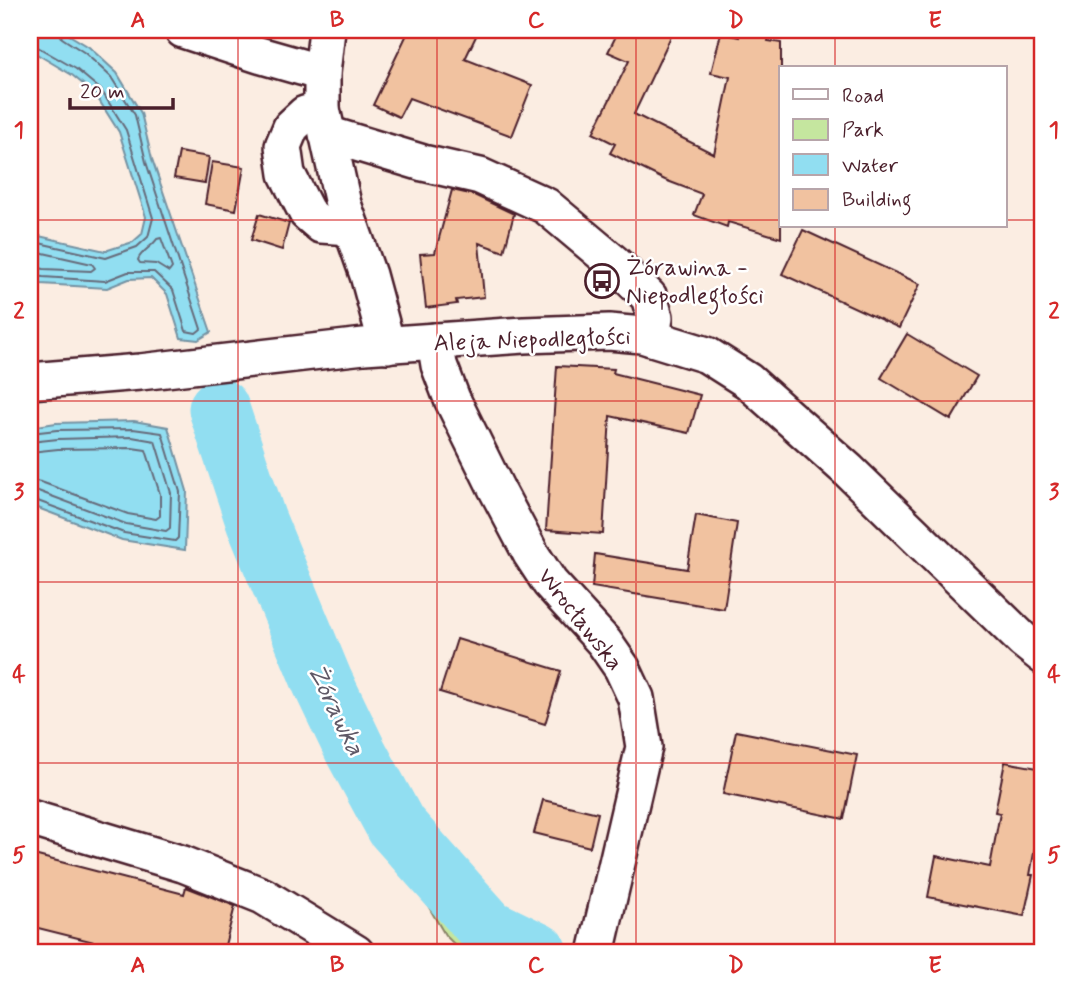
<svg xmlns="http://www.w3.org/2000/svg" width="1073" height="983" viewBox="0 0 1073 983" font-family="Mynerve,sans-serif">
  <rect width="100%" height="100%" fill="#fbede2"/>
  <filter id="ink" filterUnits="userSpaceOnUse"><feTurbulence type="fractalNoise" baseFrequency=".0143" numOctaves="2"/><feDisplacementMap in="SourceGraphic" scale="14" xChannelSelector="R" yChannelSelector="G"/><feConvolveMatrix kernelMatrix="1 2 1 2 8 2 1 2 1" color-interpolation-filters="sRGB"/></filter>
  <g filter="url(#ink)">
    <path fill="#c5e69f" stroke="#888265" stroke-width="2" d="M 245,523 L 249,527 L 261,563 L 321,708 L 402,843 L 510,953 L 463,953 L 445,935 L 405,866 L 307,708 L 236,546 Z"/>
    <g fill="#91def1" stroke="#7592a2" stroke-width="2">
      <path d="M 30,30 L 61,30 L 89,47 L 117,73 L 141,113 L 152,159 L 211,332 L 198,340 L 181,338 L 167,294 L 151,278 L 129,279 L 107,288 L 41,284 L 30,281 L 30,234 L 105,251 L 133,242 L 142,234 L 146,217 L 119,132 L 95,94 L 72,75 L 30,50 Z"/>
      <path d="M 134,421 L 168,427 L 187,491 L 185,550 L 122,540 L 30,505 L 30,427 L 56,423 Z"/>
    </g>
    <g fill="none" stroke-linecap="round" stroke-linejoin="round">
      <g stroke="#666b7a" stroke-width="2">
        <path d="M 30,45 L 36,46 L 76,69 L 101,90 L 126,130 L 153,218 L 148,237 L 137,247 L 106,258 L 30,241"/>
        <path d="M 161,238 L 172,268 L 169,272 L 156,264 L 140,263 L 138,260 C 140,252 152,247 157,239 Z"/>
        <path d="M 30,250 L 92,264 L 95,268 L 91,271 L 44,269 L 30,266"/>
        <path d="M 30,275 L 43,277 L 105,281 L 128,272 L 154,272 L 173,290 L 186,331 L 196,333 L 201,329 L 146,162 L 135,115 L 111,77 L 85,53 L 62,38 L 59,30"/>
        <path d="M 30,433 L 57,430 L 133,429 L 162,433 L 180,492 L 178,538 L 175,541 L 124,533 L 35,500 L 30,499"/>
        <path d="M 30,442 L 58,439 L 132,437 L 155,441 L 171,493 L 170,528 L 166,531 L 126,524 L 38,491 L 30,490"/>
        <path d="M 30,452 L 58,449 L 132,448 L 146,450 L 160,494 L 160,516 L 156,519 L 128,514 L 41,482 L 30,480"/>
      </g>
      <path stroke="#91def1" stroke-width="61" d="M 219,409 L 256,521 L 322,681 L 356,752 L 396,826 L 488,929 L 537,953"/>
    </g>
    <g fill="#f1c2a0" stroke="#4a1f2b" stroke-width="2">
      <path d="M 409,30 L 479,30 L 465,59 L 532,85 L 512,136 L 409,98 L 399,117 L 373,105 Z"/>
      <path d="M 619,30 L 674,30 L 634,114 L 714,154 L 730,77 L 711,73 L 721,33 L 739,37 L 741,30 L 771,30 L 768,41 L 781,43 L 781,238 L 728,222 L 727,227 L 694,215 L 702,194 L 665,180 L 610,153 L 615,144 L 593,133 L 629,61 L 608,52 Z"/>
      <path d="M 179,152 L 209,157 L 205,183 L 174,178 Z"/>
      <path d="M 212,162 L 244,167 L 236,210 L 205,204 Z"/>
      <path d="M 452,190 L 474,195 L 514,214 L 504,252 L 479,243 L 484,297 L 456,300 L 457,304 L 426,308 L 420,254 L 435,253 Z"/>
      <path d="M 259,214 L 289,223 L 282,250 L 251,240 Z"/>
      <path d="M 803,230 L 920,284 L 899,328 L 782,274 Z"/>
      <path d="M 907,334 L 977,376 L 951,420 L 881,378 Z"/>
      <path d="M 557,366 L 614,369 L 613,373 L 700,395 L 689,433 L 610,416 L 603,534 L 546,530 Z"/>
      <path d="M 696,515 L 737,523 L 724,609 L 592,587 L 595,554 L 687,569 Z"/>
      <path d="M 457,639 L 561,671 L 545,724 L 440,692 Z"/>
      <path d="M 736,731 L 857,755 L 844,819 L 723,794 Z"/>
      <path d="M 1005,762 L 1043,769 L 1043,822 L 1040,820 L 1030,875 L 1033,875 L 1024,916 L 928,897 L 936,856 L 990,867 L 1000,813 L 995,812 Z"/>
      <path d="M 543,800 L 598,813 L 590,847 L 534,833 Z"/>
      <path d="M 30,854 L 184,894 L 186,887 L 235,906 L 223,953 L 138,953 L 30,926 Z"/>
    </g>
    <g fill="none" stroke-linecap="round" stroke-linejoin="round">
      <g stroke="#4a1f2b" stroke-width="40">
        <g id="minor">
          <path d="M 183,30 L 259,55 L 322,73"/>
          <path d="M 327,30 L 322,73 L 322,109 L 343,204 L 368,275 L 387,345"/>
          <path d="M 322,109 L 305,114 L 291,127 L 283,146 L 287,174 L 307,213 L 321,225 L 351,227"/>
          <path d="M 327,134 L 423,163 L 480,176 L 546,206 L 614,263 L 649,297 L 655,317 L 652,338"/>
          <path d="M 435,341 L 439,365 L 452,399 L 496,488 L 531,554 L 550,583 L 604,642 L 622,668 L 636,698 L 644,747 L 596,953"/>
          <path d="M 30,381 L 140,372 L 364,346 L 524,335 L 609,332 L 642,335 L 707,355 L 748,381 L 849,471 L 1023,640 L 1043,656"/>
          <path d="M 30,818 L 183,864 L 263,896 L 356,953"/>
        </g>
      </g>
      <use href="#minor" stroke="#fff" stroke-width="35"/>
    </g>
  </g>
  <path fill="none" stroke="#d62828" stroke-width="2" stroke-opacity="0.55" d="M 238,30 L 238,953M 437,30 L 437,953M 636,30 L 636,953M 835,30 L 835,68M 30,220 L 781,220M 1005,220 L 1043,220M 835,226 L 835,953M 30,401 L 1043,401M 30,582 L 1043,582M 30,763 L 1043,763"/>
  <defs>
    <g id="bus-ring" transform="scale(1.75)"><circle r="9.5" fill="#fff" stroke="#4a1f2b" stroke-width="1.5"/><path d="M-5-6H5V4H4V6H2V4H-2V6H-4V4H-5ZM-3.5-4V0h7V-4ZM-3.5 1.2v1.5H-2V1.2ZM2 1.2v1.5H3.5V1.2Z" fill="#4a1f2b"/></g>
  </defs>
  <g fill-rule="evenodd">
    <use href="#bus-ring" x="602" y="281"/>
  </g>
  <g text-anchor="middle" stroke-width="5" stroke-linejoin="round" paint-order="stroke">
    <g font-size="24" fill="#4a1f2b" stroke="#fff" text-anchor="start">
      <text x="626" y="275">Żórawina -<tspan x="626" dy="28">Niepodległości</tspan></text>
    </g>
    <g font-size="24" fill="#4a1f2b" stroke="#fff">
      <text transform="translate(532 339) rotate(-2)" y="8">Aleja Niepodległości</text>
      <text transform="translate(581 619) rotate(52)" y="8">Wrocławska</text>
    </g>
    <g font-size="26" font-style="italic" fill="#5f5866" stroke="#fff">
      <text transform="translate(337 709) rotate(64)" y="9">Żórawka</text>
    </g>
  </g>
  <rect width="1073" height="983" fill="none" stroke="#fff" stroke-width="77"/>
  <rect x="779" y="66" width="228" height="161" fill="#ffffff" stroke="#b7a5aa" stroke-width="2"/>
  <rect x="793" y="89" width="35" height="10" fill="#ffffff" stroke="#b7a5aa" stroke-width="2"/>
  <text x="842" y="102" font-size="21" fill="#4a1f2b">Road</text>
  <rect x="793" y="119" width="35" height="21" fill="#c5e69f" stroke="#b7a5aa" stroke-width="2"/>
  <text x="842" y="136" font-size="21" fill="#4a1f2b">Park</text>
  <rect x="793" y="154" width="35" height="21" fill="#91def1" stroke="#b7a5aa" stroke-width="2"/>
  <text x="842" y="172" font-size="21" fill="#4a1f2b">Water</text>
  <rect x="793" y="189" width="35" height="21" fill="#f1c2a0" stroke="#b7a5aa" stroke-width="2"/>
  <text x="842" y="206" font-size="21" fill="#4a1f2b">Building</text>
  <path d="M70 98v10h103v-10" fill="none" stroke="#4a1f2b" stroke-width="3.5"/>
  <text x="80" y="98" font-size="21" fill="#4a1f2b" stroke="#ffffff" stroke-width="5" paint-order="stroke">20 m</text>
  <rect x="38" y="38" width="996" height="906" fill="none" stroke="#d62828" stroke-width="2.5"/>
  <g font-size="23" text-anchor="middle" font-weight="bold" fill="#d62828">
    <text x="138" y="27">A</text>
    <text x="337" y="27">B</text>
    <text x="536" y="27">C</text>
    <text x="736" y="27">D</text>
    <text x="935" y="27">E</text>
    <text x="19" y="137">1</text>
    <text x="1054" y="137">1</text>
    <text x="19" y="318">2</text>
    <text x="1054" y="318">2</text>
    <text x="19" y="499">3</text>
    <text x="1054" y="499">3</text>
    <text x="19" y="681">4</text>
    <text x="1054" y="681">4</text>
    <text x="19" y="862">5</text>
    <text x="1054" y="862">5</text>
    <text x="138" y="972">A</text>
    <text x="337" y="972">B</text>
    <text x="536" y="972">C</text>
    <text x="736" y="972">D</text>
    <text x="935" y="972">E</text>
  </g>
</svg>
